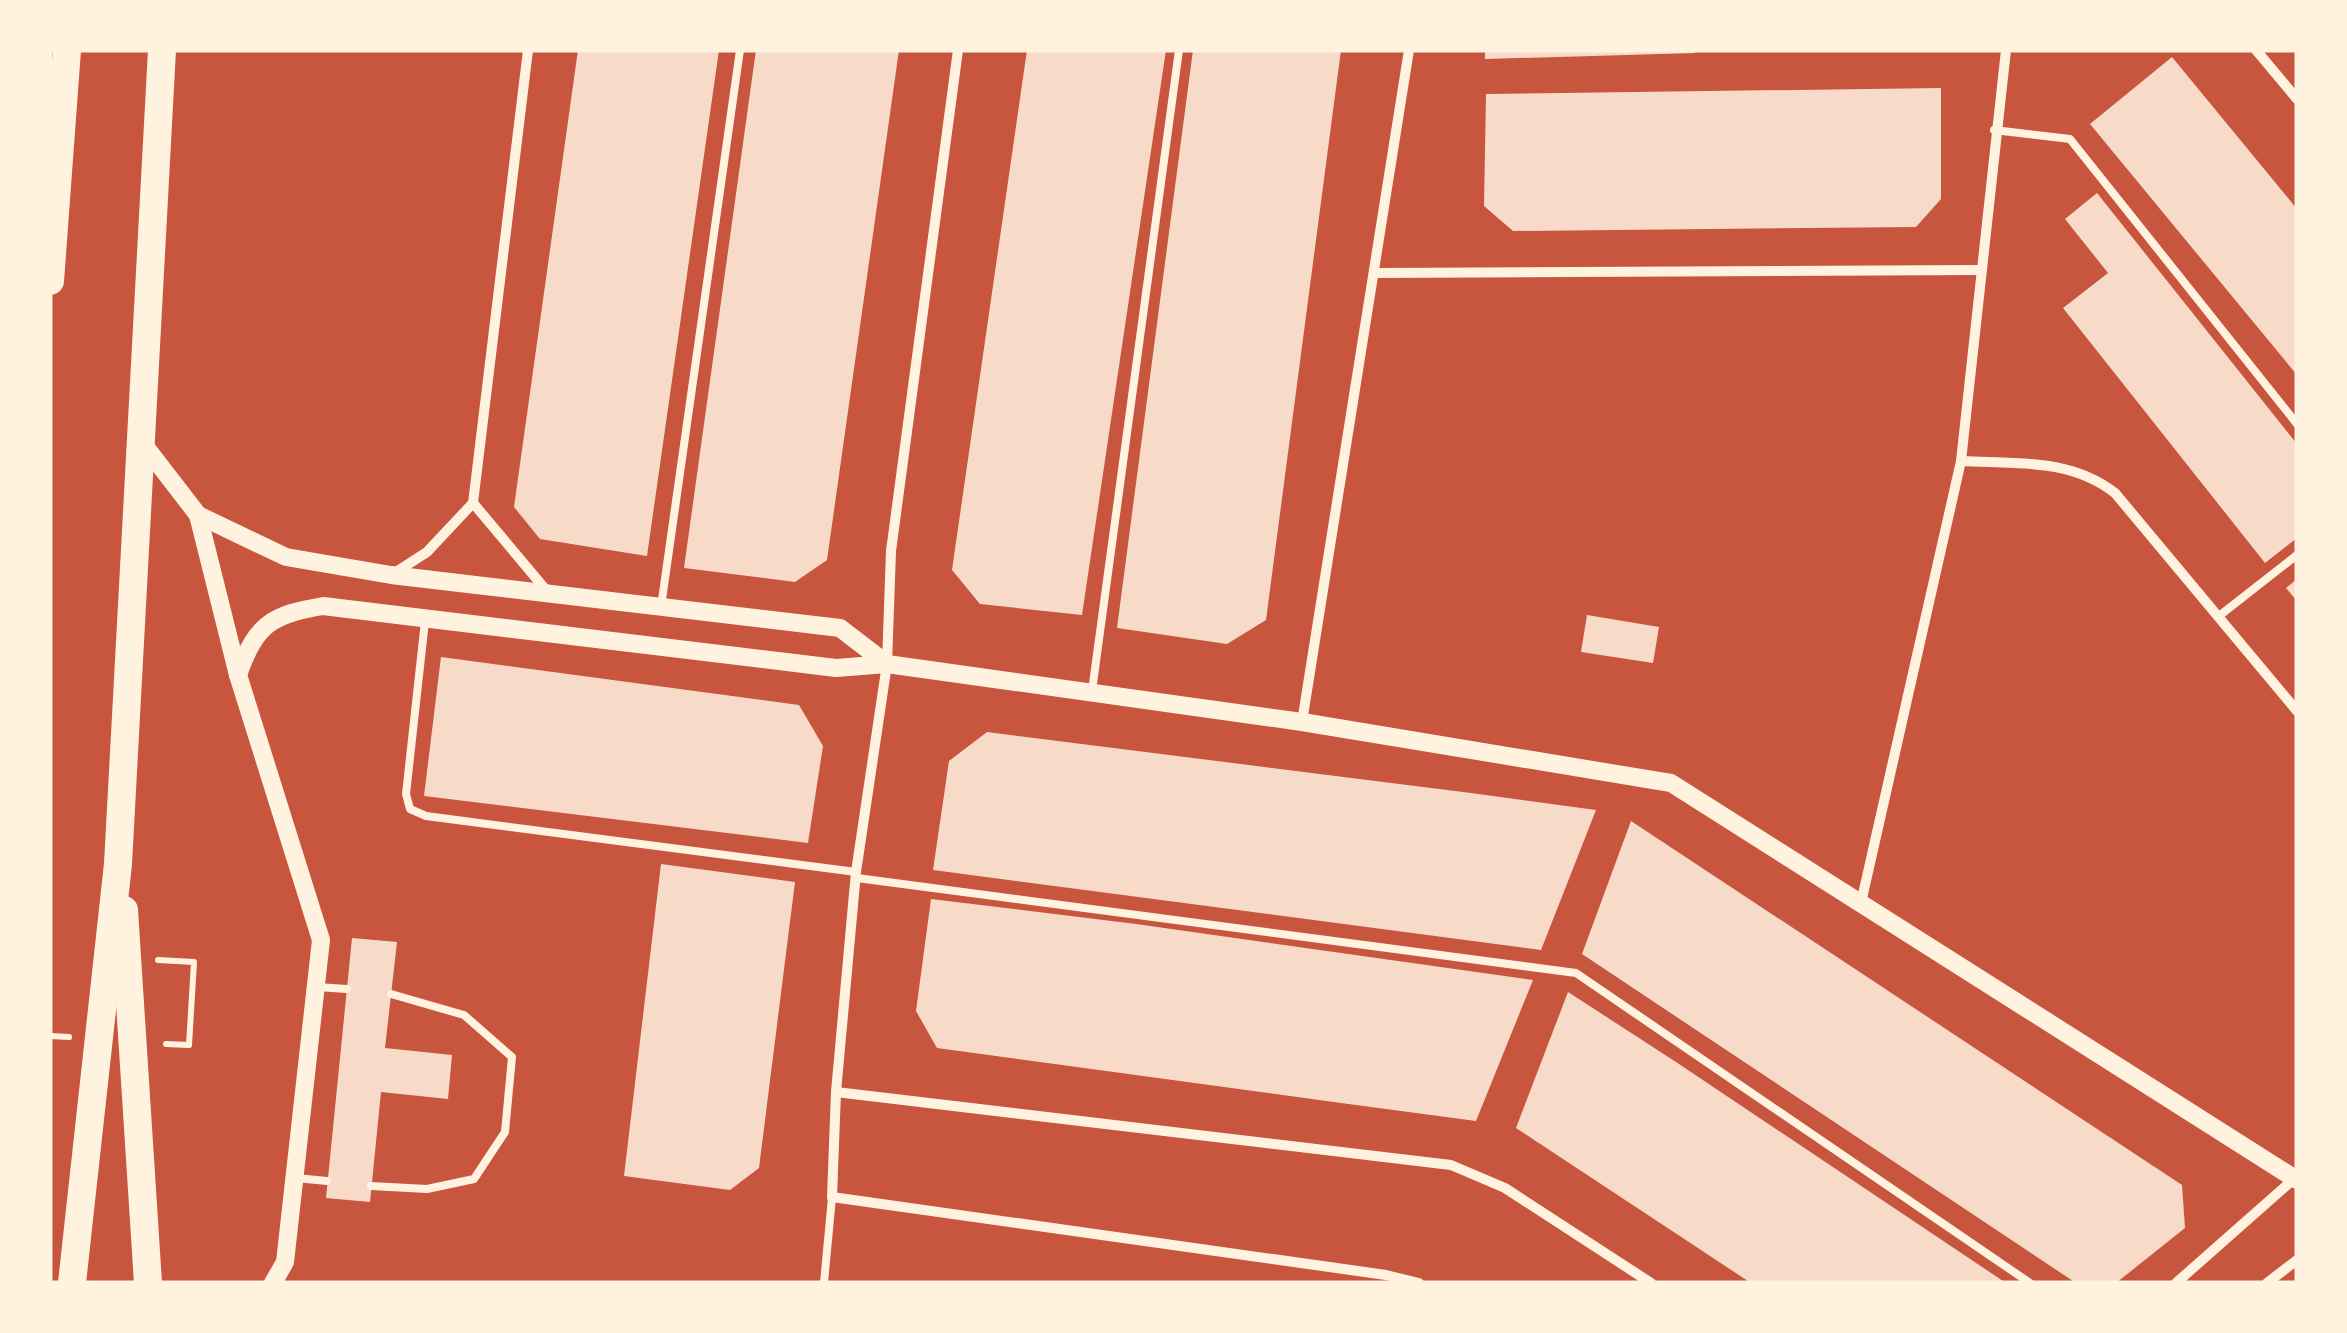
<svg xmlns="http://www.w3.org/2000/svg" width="2347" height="1333" viewBox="0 0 2347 1333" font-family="Lato,sans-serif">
  <rect width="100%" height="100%" fill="#c8553d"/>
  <g fill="#f7dbc8">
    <path d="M 578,50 L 719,50 L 647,556 L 540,539 L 514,507 Z"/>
    <path d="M 756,50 L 899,50 L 827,560 L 795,582 L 684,568 Z"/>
    <path d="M 1027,50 L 1166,50 L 1082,615 L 980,604 L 952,570 Z"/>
    <path d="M 1193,50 L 1341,50 L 1266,620 L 1227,644 L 1117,628 Z"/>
    <path d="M 1485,50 L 1694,50 L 1695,53 L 1485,59 Z"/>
    <path d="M 2172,57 L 2297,209 L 2297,375 L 2090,124 Z"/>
    <path d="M 1941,88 L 1941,199 L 1916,227 L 1513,231 L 1484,206 L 1486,94 Z"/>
    <path d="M 2097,193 L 2297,444 L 2297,538 L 2265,563 L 2063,308 L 2108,273 L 2065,219 Z"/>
    <path d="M 2297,579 L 2297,601 L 2286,588 Z"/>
    <path d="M 1587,615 L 1659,627 L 1653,663 L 1581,652 Z"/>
    <path d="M 441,657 L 799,705 L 823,746 L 808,843 L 424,796 Z"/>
    <path d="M 987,732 L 1471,793 L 1596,810 L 1541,950 L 933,870 L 949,761 Z"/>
    <path d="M 1631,821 L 2182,1185 L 2185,1228 L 2116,1283 L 2076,1283 L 1582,954 Z"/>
    <path d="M 661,864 L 795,882 L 759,1168 L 730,1190 L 624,1176 Z"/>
    <path d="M 931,899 L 1136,924 L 1533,980 L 1476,1121 L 1341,1103 L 937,1048 L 916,1011 Z"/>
    <path d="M 352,938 L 397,942 L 385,1048 L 452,1055 L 448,1099 L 381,1092 L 370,1202 L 326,1198 Z"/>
    <path d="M 1568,992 L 1676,1062 L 2006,1283 L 1751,1283 L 1516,1128 Z"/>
  </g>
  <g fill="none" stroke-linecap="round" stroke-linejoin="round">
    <g stroke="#fff3e0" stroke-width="6">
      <path d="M 158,960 L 194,962 L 189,1045 L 166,1044"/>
      <path d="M 50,1036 L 69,1037"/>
    </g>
    <g stroke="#fff3e0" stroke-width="8">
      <path d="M 1994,130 L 2070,139 L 2297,424"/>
      <path d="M 661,607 L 740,50"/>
      <path d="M 2219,616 L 2297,555"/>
      <path d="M 425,621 L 406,794 L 410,809 L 426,816 L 856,872"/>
      <path d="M 1092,691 L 1179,50"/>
      <path d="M 857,878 L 1576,973 L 2030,1283"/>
      <path d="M 317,987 L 347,989"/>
      <path d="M 296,1178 L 327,1181"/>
      <path d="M 371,1186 L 427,1189 L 474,1179 L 505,1132 L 512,1057 L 464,1015 L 391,994"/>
      <path d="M 824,1283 L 832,1197"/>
    </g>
    <g stroke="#fff3e0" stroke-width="10">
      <path d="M 958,50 L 891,551 L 887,664 L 856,872 L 836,1092 L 832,1197 L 1386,1275 L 1419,1283"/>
      <path d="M 2256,50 L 2297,99"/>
      <path d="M 1377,273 L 1979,270"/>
      <path d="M 1961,461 C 2016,464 2070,458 2115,493 L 2297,711"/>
      <path d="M 473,503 L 546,590"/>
      <path d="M 393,574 L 427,552 L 473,503 L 528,50"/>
      <path d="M 1302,722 L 1409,50"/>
      <path d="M 1861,903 L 1961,461 L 2006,50"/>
      <path d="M 836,1092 L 1451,1165 L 1505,1188 L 1651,1283"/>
      <path d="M 2176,1283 L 2295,1178"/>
      <path d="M 2267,1283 L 2297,1260"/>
    </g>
    <g stroke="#fff3e0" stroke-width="18">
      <path d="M 141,441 L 198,515 L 238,675 L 321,940 L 285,1262 L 273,1283"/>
      <path d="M 198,515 L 286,557 L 391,575 L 840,628 L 887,664"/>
      <path d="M 238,675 C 256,624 271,615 323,606 L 836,668 L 887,664 L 1302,722 L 1671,783 L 2297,1180"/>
    </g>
    <g stroke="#fff3e0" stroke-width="28">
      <path d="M 50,281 L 67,50"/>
      <path d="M 124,910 L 148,1283"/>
      <path d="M 72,1283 L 118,864 L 162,50"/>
    </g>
  </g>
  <rect width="2347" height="1333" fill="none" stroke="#fff3e0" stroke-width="105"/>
</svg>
